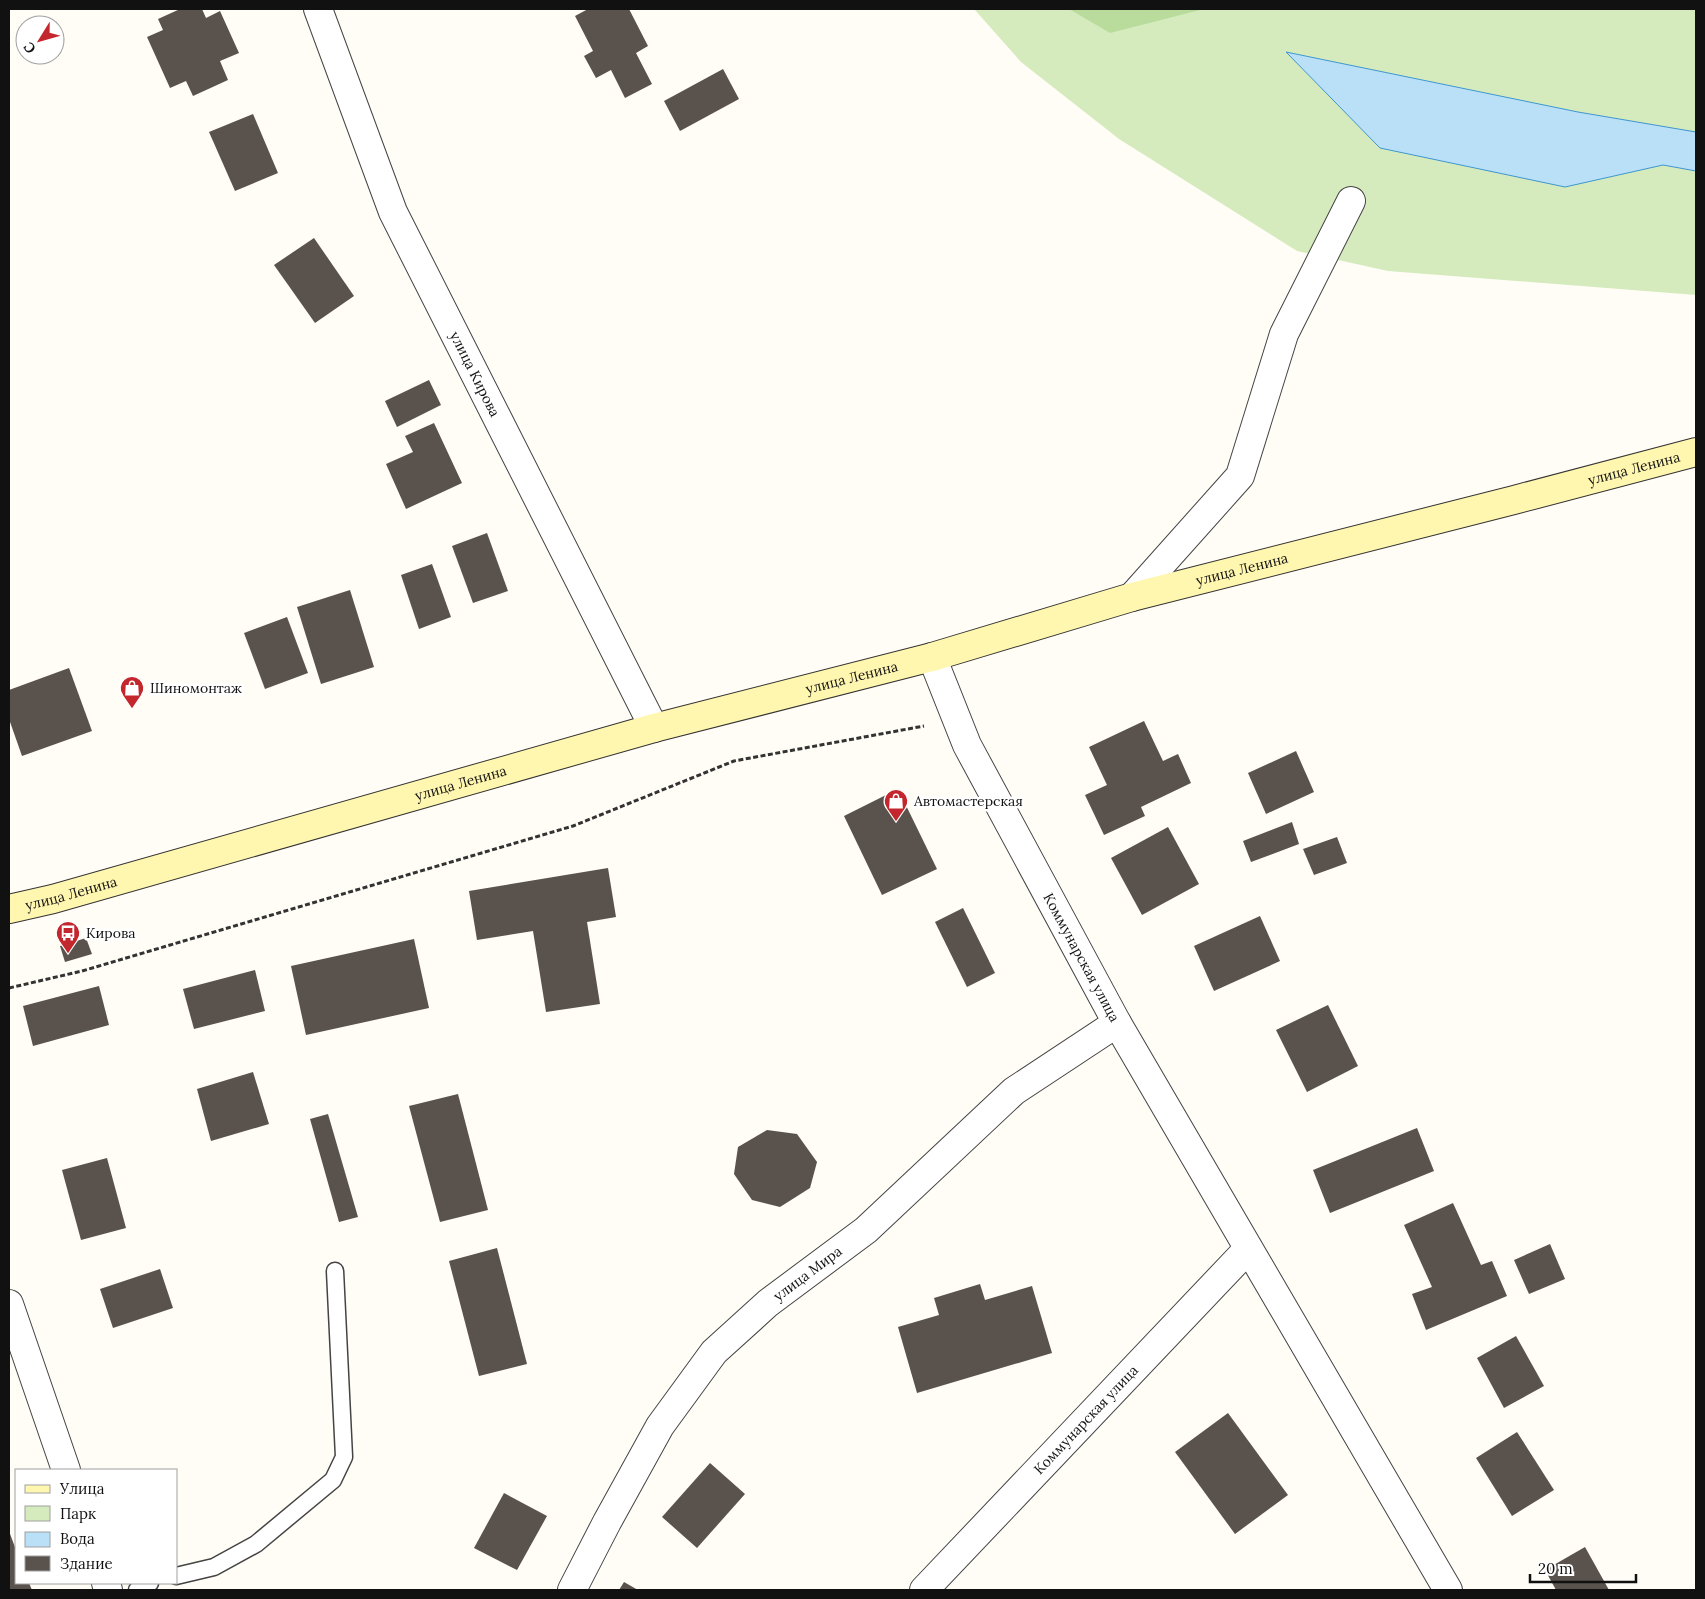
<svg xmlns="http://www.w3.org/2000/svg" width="1705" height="1599" viewBox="0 0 1705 1599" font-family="Lora,serif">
  <rect width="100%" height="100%" fill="#fffdf5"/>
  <path fill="#d5ebbd" d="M 974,9 L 1696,9 L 1696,295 L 1388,271 L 1297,251 L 1119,139 L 1021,62 Z"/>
  <path fill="#b9dc9c" d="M 1069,9 L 1204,9 L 1110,33 Z"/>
  <path fill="#b9e0f7" stroke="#3f96cf" d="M 1286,52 L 1578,112 L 1696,132 L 1696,171 L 1663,165 L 1565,187 L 1380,148 Z"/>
  <g fill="#5a524d">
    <path d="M 180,9 L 202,9 L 206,18 L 220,11 L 239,53 L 220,61 L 228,80 L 193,96 L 186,81 L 170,88 L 147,37 L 163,30 L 158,19 Z"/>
    <path d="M 588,9 L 629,9 L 648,46 L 636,53 L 652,84 L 625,98 L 611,70 L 596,78 L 584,56 L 593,51 L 575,16 Z"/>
    <path d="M 723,69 L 739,99 L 680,131 L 664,101 Z"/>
    <path d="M 253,114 L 278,173 L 235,191 L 209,132 Z"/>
    <path d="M 314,238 L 354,296 L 315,323 L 274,265 Z"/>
    <path d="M 429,380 L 441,405 L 397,427 L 385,401 Z"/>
    <path d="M 434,423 L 462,483 L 406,509 L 386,464 L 413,452 L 405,436 Z"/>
    <path d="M 487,533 L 508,591 L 473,603 L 452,546 Z"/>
    <path d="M 432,564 L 451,617 L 419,629 L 401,575 Z"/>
    <path d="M 350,590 L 374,667 L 321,684 L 297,607 Z"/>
    <path d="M 287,617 L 308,673 L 265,689 L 244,633 Z"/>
    <path d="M 69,668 L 92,731 L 22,756 L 9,719 L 9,690 Z"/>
    <path d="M 1144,721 L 1163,761 L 1178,754 L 1191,783 L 1141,807 L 1145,816 L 1104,835 L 1085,795 L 1107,785 L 1089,747 Z"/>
    <path d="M 1296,751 L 1314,792 L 1266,814 L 1248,773 Z"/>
    <path d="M 898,789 L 937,869 L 882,895 L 844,816 Z"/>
    <path d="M 1292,822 L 1299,844 L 1251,862 L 1243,841 Z"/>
    <path d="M 1168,827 L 1199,884 L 1142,915 L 1111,858 Z"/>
    <path d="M 1337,837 L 1347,863 L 1314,875 L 1303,849 Z"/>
    <path d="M 608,868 L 616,917 L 587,922 L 600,1004 L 546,1012 L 533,931 L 477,940 L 469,891 Z"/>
    <path d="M 963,908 L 995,973 L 967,987 L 935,922 Z"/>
    <path d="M 1260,916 L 1280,961 L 1214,991 L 1194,946 Z"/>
    <path d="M 86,938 L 92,954 L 65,962 L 60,946 Z"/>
    <path d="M 414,939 L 429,1008 L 306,1035 L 291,966 Z"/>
    <path d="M 255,970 L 265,1011 L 194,1029 L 183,989 Z"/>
    <path d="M 99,986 L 109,1025 L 33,1046 L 23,1006 Z"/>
    <path d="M 1328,1005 L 1358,1066 L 1307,1092 L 1276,1030 Z"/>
    <path d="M 253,1072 L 269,1124 L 211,1141 L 197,1089 Z"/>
    <path d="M 458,1094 L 488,1210 L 440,1222 L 409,1106 Z"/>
    <path d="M 328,1114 L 358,1217 L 339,1222 L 310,1119 Z"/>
    <path d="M 1417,1128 L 1434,1171 L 1330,1213 L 1313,1170 Z"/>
    <path d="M 767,1130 L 797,1134 L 817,1162 L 810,1188 L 780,1207 L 752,1200 L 734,1174 L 738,1147 Z"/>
    <path d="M 107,1158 L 126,1228 L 81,1240 L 62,1170 Z"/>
    <path d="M 1453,1203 L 1481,1265 L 1492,1261 L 1507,1296 L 1426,1330 L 1412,1294 L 1432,1287 L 1404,1225 Z"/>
    <path d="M 1550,1244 L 1565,1279 L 1529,1294 L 1514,1260 Z"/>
    <path d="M 497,1248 L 527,1364 L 479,1376 L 449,1261 Z"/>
    <path d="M 160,1269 L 173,1308 L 113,1328 L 100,1289 Z"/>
    <path d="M 980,1284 L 985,1300 L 1032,1286 L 1052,1353 L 917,1393 L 898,1327 L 939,1315 L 934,1298 Z"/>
    <path d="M 1516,1336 L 1544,1386 L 1504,1408 L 1477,1358 Z"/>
    <path d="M 1228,1413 L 1288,1495 L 1235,1534 L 1175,1452 Z"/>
    <path d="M 1517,1432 L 1554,1490 L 1512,1516 L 1476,1458 Z"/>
    <path d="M 710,1463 L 745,1494 L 697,1548 L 662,1517 Z"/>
    <path d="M 504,1493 L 547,1516 L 517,1570 L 474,1548 Z"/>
    <path d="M 9,1531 L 16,1550 L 16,1583 L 29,1583 L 32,1590 L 9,1590 Z"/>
    <path d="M 1585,1547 L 1609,1590 L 1556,1590 L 1545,1570 Z"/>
    <path d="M 624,1582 L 638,1590 L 619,1590 Z"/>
  </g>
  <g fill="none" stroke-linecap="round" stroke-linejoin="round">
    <g stroke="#444" stroke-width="19">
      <g id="service">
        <path d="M 176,1576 L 214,1567 L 256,1544 L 333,1480 L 344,1457 L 335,1271"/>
        <path d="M 137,1590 L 143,1584 L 150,1583"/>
      </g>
    </g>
    <g stroke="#444" stroke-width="30">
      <g id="minor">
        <path id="s1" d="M 318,9 L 393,212 L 654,728"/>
        <path d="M 1132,597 L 1240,476 L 1284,334 L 1351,201"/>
        <path id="s2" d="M 932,657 L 967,745 L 1117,1023 L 1448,1590"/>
        <path d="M 9,1304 L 66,1470"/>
        <path d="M 106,1583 L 108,1590"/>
        <path id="s3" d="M 572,1590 L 607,1522 L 660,1426 L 714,1352 L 768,1303 L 866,1230 L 1014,1091 L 1117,1023"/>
        <path id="s4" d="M 924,1590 L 1248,1249"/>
      </g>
    </g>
    <g stroke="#333" stroke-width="30">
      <g id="secondary">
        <path id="s5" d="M 9,909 L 53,899 L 654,728 L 932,657 L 1132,597 L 1514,500 L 1696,452"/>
      </g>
    </g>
    <path stroke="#333" stroke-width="3" stroke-dasharray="5 2.5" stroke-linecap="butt" d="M 9,988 L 82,971 L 573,826 L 734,761 L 924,726"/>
    <use href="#service" stroke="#fff" stroke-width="16"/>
    <use href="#minor" stroke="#fff" stroke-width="28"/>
    <use href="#secondary" stroke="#fff6b0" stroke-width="28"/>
  </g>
  <defs>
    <g id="shop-pin" transform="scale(1.25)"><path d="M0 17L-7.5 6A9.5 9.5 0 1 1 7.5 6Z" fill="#c4262e" stroke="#fff"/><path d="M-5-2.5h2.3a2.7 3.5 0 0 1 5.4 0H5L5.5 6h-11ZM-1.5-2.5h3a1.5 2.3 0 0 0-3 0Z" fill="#fff"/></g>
    <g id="bus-pin" transform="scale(1.25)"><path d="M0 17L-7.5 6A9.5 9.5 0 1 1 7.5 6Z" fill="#c4262e" stroke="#fff"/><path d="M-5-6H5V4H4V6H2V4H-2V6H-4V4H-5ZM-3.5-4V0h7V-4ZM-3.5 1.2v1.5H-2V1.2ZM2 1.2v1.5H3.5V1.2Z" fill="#fff"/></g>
  </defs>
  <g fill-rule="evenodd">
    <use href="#shop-pin" x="132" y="688"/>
    <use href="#shop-pin" x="896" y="801"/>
    <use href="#bus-pin" x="68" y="933"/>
  </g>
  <g text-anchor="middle" stroke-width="5" stroke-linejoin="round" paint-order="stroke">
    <g font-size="14" fill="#111" stroke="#fff">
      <text dy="5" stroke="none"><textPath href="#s1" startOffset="398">улица Кирова</textPath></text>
      <text dy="5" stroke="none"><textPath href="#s5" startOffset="1684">улица Ленина</textPath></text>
      <text dy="5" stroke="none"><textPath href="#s5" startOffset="1279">улица Ленина</textPath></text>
      <text dy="5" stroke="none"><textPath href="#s5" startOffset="874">улица Ленина</textPath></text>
      <text dy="5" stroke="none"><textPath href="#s5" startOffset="469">улица Ленина</textPath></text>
      <text dy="5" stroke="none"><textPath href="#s5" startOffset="64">улица Ленина</textPath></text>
      <text dy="5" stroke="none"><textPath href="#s2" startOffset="336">Коммунарская улица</textPath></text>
      <text dy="5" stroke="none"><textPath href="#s3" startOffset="400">улица Мира</textPath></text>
      <text dy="5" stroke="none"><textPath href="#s4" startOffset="235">Коммунарская улица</textPath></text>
    </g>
    <g font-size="14" fill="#111" stroke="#fff" text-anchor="start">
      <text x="150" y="693">Шиномонтаж</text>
      <text x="914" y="806">Автомастерская</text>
      <text x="86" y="938">Кирова</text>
    </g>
  </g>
  <rect width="1705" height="1599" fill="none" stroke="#111111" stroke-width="20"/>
  <rect x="15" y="1469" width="162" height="115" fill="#ffffff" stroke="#a0a0a0"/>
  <rect x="25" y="1485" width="25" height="8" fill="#fff6b0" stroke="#a0a0a0"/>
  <text x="60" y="1494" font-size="15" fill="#111111">Улица</text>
  <rect x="25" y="1506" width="25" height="15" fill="#d5ebbd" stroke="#a0a0a0"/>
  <text x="60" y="1519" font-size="15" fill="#111111">Парк</text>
  <rect x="25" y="1532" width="25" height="15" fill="#b9e0f7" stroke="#a0a0a0"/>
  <text x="60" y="1544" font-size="15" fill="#111111">Вода</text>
  <rect x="25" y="1556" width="25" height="15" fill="#5a524d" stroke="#a0a0a0"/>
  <text x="60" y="1569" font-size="15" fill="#111111">Здание</text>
  <g transform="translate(40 40) rotate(233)"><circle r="24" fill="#ffffff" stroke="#a0a0a0"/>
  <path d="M0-4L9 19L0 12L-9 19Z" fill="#c4262e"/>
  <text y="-8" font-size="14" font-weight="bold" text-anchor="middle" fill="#111111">С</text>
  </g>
  <path d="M1530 1574v8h106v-8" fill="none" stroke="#111111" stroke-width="2.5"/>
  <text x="1538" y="1574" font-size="15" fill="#111111" stroke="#ffffff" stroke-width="4" paint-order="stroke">20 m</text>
</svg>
